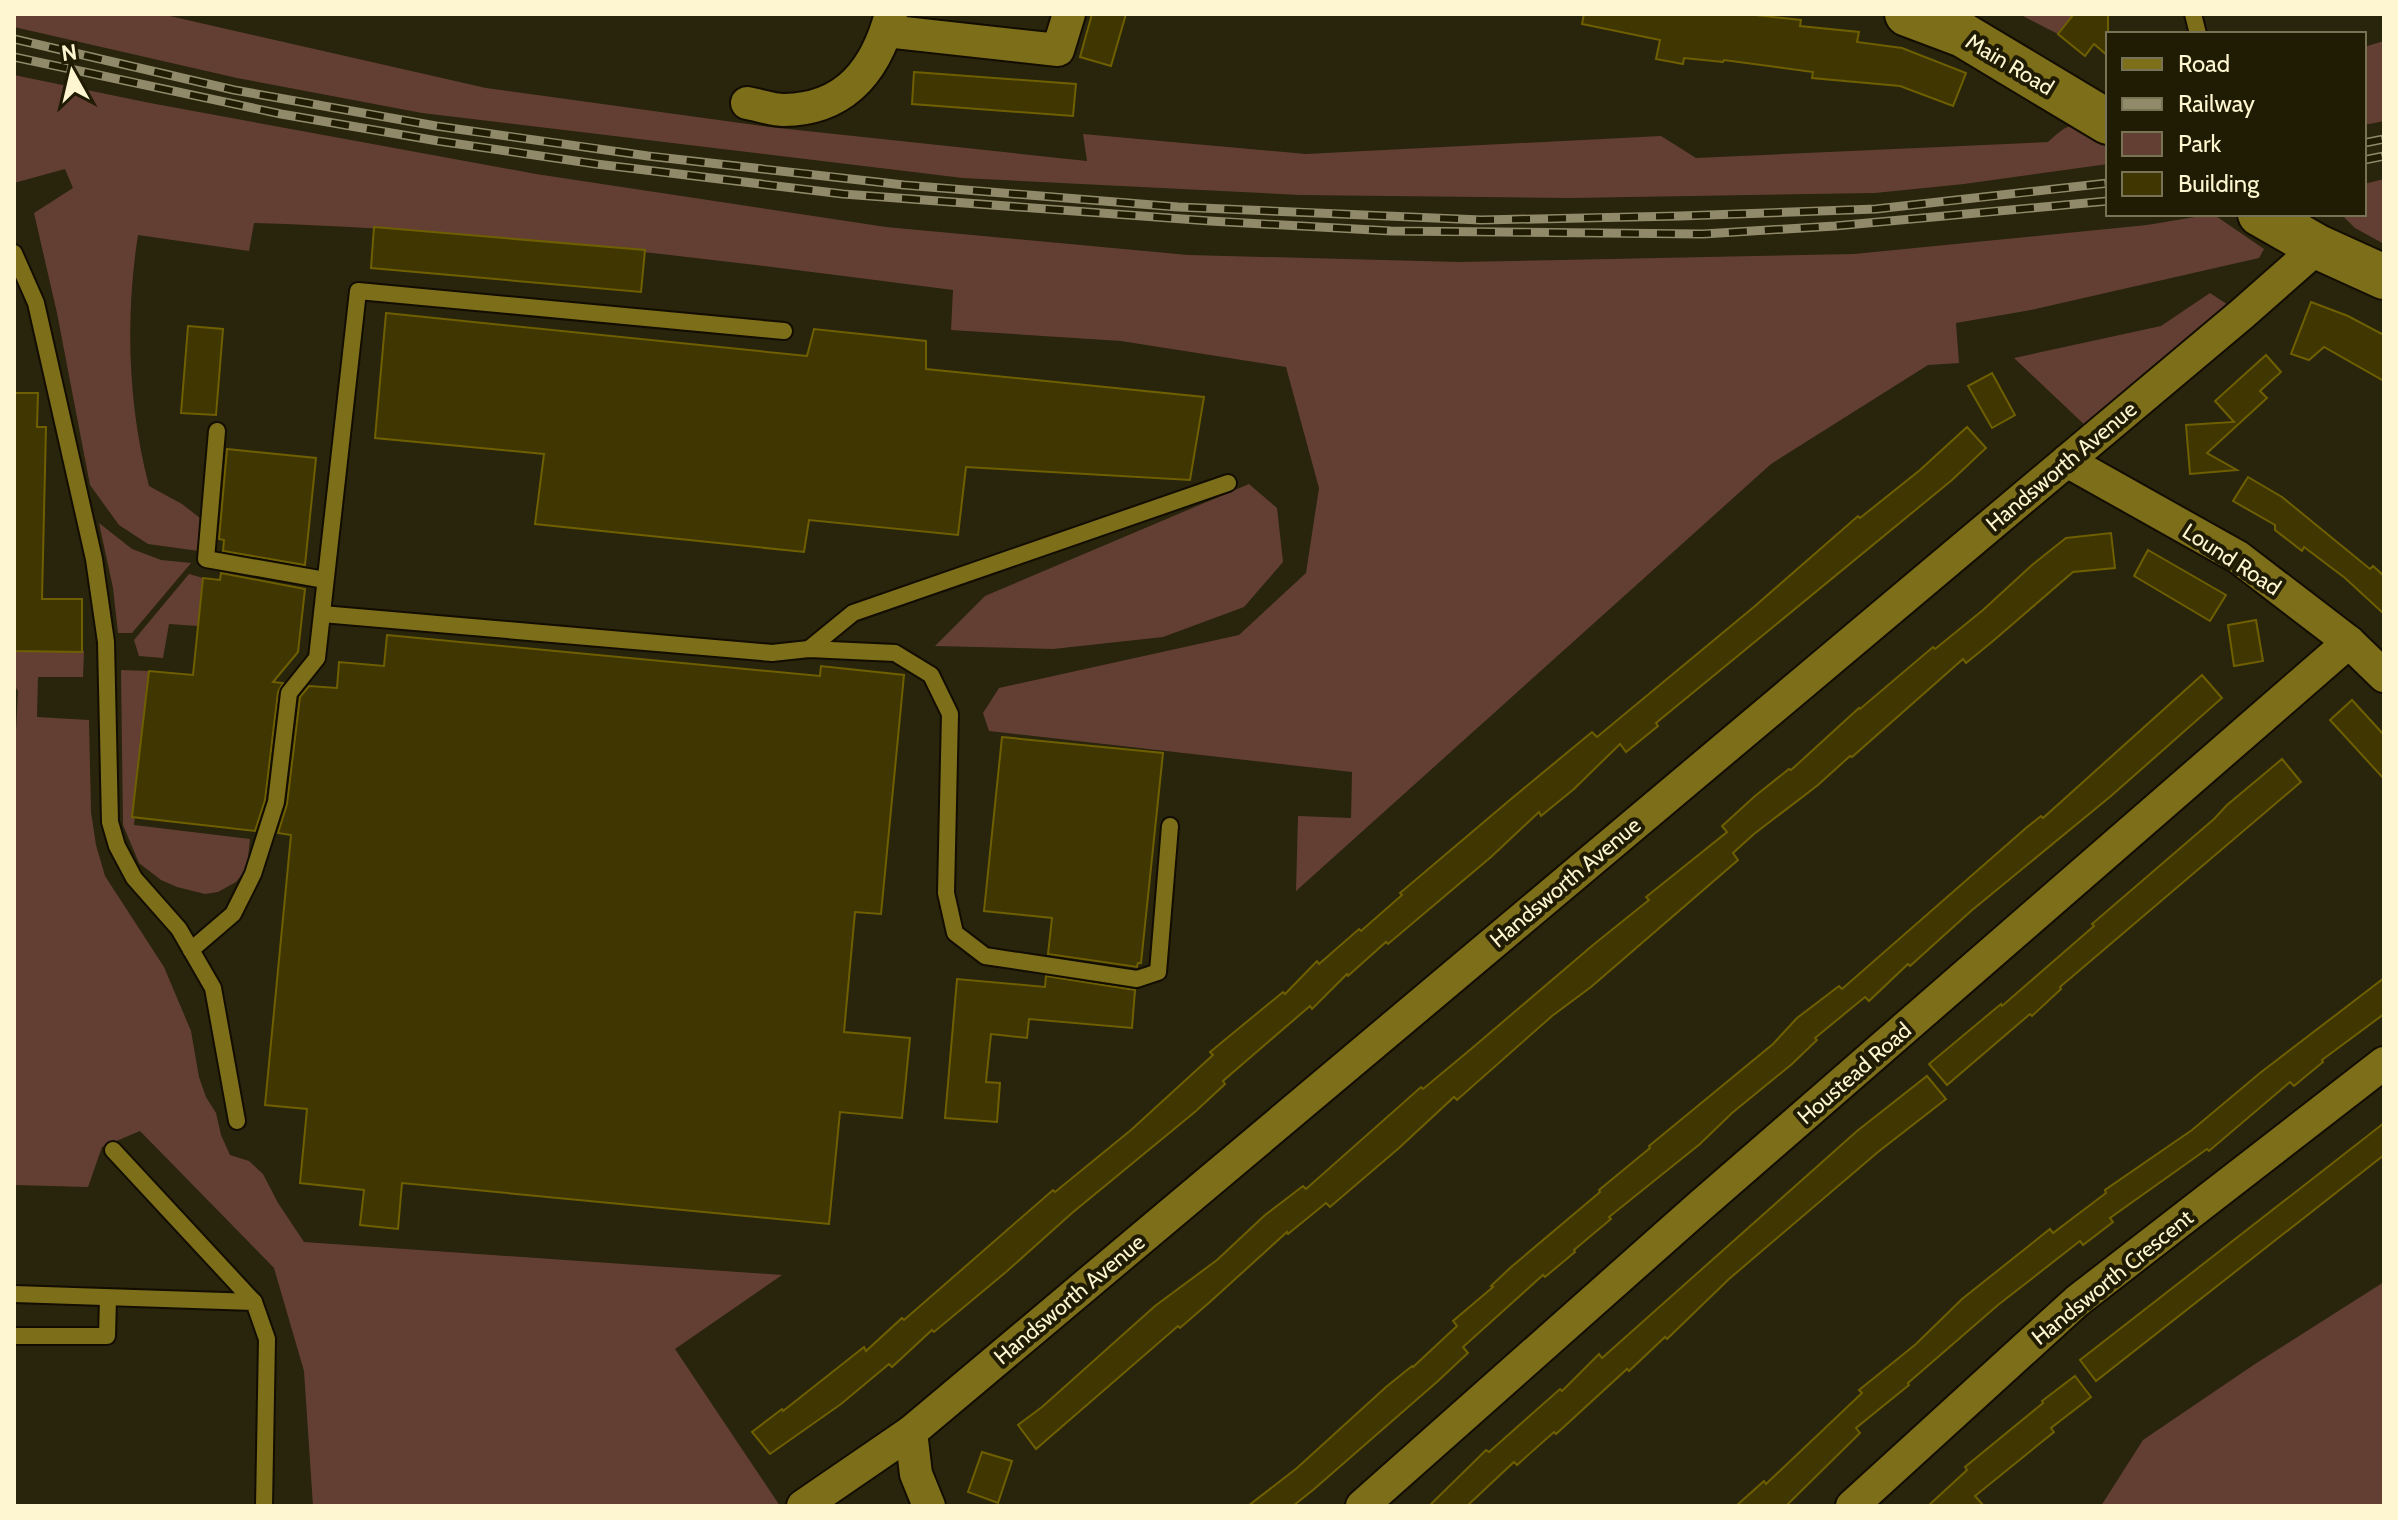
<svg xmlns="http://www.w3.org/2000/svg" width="2398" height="1520" viewBox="0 0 2398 1520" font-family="Cabin,sans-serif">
  <rect width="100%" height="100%" fill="#29240c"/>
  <g fill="#633f33">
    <path d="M 14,14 L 161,14 L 486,88 L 769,127 L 1087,161 L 1083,134 L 1306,154 L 1661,136 L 1696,158 L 2048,142 C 2076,115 2078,125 2108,143 L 2108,164 L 1964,184 L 1875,193 L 1571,198 L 1300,195 L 963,178 L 422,113 L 237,78 L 14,27 Z"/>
    <path d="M 2019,14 L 2074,14 L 2058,34 Z"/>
    <path d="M 2384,41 L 2384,121 L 2364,125 L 2364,47 Z"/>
    <path d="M 14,75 L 150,103 L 536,174 L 886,227 L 1188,255 L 1459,262 L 1854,254 L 2147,225 L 2213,214 L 2264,249 L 2259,258 L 2031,310 L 1956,323 L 1959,363 L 1928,365 L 1771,464 L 1296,891 L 1298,816 L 1351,818 L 1352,772 L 989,731 L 983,713 L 999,688 L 1239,635 L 1306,573 L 1319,488 L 1286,367 L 1121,341 L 951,330 L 953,290 C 721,260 489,230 254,223 L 249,251 L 138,235 C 125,317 128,406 149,486 L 182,504 L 200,518 L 199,551 L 148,544 L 119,525 L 90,485 L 57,313 L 34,213 L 73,188 L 65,169 L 14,183 Z"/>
    <path d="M 2384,179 L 2384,244 L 2355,228 L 2341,214 L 2364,214 L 2364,184 Z"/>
    <path d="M 2210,293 L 2242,314 L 2089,429 L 2014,358 L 2161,326 Z"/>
    <path d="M 1249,484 L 1277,508 L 1283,562 L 1244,607 L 1163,637 L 1053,649 L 935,646 L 985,596 Z"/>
    <path d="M 99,523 L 132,549 L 161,560 L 191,563 L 132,633 L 118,633 L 113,588 Z"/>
    <path d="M 189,574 L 203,578 L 198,626 L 169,624 L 163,658 L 139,656 L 134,640 Z"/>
    <path d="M 14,651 L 84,651 L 83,677 L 38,677 L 37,717 L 89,720 L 91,812 L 96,845 L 105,876 L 164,967 L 191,1031 L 199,1077 L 206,1097 L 216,1113 L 221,1135 L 230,1155 L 249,1161 L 263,1174 L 278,1203 L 304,1242 L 782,1275 L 675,1349 L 780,1506 L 313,1506 L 304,1371 L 274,1268 L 140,1131 L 102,1147 L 88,1187 L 14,1185 L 14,770 L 18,691 L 14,685 Z"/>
    <path d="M 121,670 L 149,671 L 134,825 L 250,839 L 247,868 L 236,882 L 218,892 L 205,894 L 177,887 L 161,880 L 139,863 L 123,825 Z"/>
    <path d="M 2384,1282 L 2384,1506 L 2101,1506 L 2143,1440 L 2255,1364 Z"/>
  </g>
  <g fill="#403602" stroke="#6e5f00" stroke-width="2">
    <path d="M 1092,14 L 1126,14 L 1111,66 L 1080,57 Z"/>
    <path d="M 1584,14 L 1746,14 L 1801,20 L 1800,26 L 1859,32 L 1857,42 L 1902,48 L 1966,73 L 1953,106 L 1900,86 L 1812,78 L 1813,72 L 1724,60 L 1723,62 L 1684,58 L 1683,64 L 1656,59 L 1660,40 L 1582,24 Z"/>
    <path d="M 2074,14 L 2108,14 L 2108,56 L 2094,44 L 2085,56 L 2058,34 Z"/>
    <path d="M 914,72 L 1076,84 L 1073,116 L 912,104 Z"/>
    <path d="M 374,227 L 645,250 L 641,292 L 371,268 Z"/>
    <path d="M 2311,302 L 2348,316 L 2384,335 L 2384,381 L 2324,347 L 2309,360 L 2291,354 Z"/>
    <path d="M 386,313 L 807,356 L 814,329 L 926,341 L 926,369 L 1204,397 L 1190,480 L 966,467 L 958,535 L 809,520 L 804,552 L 535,524 L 544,454 L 375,438 Z"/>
    <path d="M 188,326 L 223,329 L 216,415 L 181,413 Z"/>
    <path d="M 2266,355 L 2281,372 L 2260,391 L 2267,398 L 2207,453 L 2237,470 L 2190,474 L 2186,425 L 2234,422 L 2215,401 Z"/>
    <path d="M 1992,373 L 2015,415 L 1992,428 L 1968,386 Z"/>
    <path d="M 14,393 L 38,393 L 37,427 L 46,427 L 42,599 L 82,599 L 82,652 L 14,651 Z"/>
    <path d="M 1967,427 L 1986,448 L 1952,480 L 1656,723 L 1658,726 L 1626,752 L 1620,744 L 1574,789 L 1541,816 L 1539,812 L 1491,857 L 1388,944 L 1386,942 L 1348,976 L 1347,974 L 1312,1009 L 1310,1006 L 1260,1049 L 1223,1081 L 1225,1084 L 1196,1111 L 1072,1213 L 1006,1272 L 934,1332 L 932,1330 L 892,1367 L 889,1364 L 841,1404 L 770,1454 L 752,1432 L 782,1409 L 783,1411 L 864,1347 L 866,1351 L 902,1318 L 904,1320 L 1053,1190 L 1055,1192 L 1131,1130 L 1213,1055 L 1210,1052 L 1283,992 L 1285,994 L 1317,961 L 1319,964 L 1359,929 L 1361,931 L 1402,895 L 1400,893 L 1511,799 L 1592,732 L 1597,737 L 1755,606 L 1858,516 L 1860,518 L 1920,470 Z"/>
    <path d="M 227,449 L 316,458 L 305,565 L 223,551 L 224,540 L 219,539 Z"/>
    <path d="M 2248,477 L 2282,497 L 2370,569 L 2373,566 L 2384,576 L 2384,614 L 2345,578 L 2304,547 L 2302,551 L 2275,530 L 2275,525 L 2233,501 Z"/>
    <path d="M 2111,533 L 2115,568 L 2073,572 L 1993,641 L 1966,663 L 1963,659 L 1852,757 L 1850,756 L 1818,785 L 1754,834 L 1733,853 L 1738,860 L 1591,987 L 1552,1016 L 1457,1100 L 1454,1097 L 1399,1148 L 1330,1207 L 1326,1203 L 1288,1234 L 1287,1232 L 1211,1301 L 1180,1328 L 1178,1326 L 1036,1449 L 1018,1425 L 1042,1407 L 1155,1306 L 1217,1260 L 1265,1215 L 1303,1186 L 1306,1189 L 1421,1087 L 1423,1089 L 1471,1049 L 1593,945 L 1649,900 L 1646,897 L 1727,832 L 1722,826 L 1755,796 L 1789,769 L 1791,770 L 1859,708 L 1860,709 L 1933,647 L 1935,649 L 1983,610 L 2032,565 L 2066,538 Z"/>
    <path d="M 2148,550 L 2226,595 L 2210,621 L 2134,576 Z"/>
    <path d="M 221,573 L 305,589 L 298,652 L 273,682 L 283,683 L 278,692 L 265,800 L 255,831 L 132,817 L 149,671 L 193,675 L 203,578 L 220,580 Z"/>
    <path d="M 2256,620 L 2263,661 L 2234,666 L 2228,625 Z"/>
    <path d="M 387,635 L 820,676 L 821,666 L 904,675 L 881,914 L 855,912 L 844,1032 L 910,1038 L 902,1118 L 840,1112 L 829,1224 L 402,1183 L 398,1229 L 360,1225 L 364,1190 L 300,1183 L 307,1109 L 265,1105 L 291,835 L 278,833 L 287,804 L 300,697 L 309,686 L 337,688 L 339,662 L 384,666 Z"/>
    <path d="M 2202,675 L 2222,698 L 2111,796 L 1971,911 L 1910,966 L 1908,964 L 1869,1001 L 1865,997 L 1815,1038 L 1817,1040 L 1792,1064 L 1732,1113 L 1700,1144 L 1609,1217 L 1611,1219 L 1574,1250 L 1575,1252 L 1545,1277 L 1543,1275 L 1463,1347 L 1468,1353 L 1438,1381 L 1313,1490 L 1293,1506 L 1248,1506 L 1297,1468 L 1386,1387 L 1412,1366 L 1413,1367 L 1457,1326 L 1453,1321 L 1493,1287 L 1491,1286 L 1510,1268 L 1600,1192 L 1599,1190 L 1650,1148 L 1649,1146 L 1773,1044 L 1797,1018 L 1839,986 L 1842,989 L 2026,828 L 2041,816 L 2043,818 Z"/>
    <path d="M 2352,700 L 2384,735 L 2384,779 L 2330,720 Z"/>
    <path d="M 1002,737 L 1163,753 L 1141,963 L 1138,963 L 1137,967 L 1048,954 L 1052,918 L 984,911 Z"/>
    <path d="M 2282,759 L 2301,782 L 2060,987 L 2061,989 L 2032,1016 L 2030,1014 L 1947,1085 L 1929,1064 L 2001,1004 L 2002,1006 L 2094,926 L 2092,924 L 2214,819 L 2227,805 Z"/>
    <path d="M 1046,976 L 1135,990 L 1132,1028 L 1029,1019 L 1027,1038 L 991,1034 L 986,1082 L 1000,1083 L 997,1122 L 945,1118 L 957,979 L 1045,987 Z"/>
    <path d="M 2384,978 L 2384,1014 L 2322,1060 L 2323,1062 L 2294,1086 L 2290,1082 L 2209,1151 L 2207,1149 L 2110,1218 L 2113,1222 L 2083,1245 L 2080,1241 L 1998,1305 L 1908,1383 L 1909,1385 L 1856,1428 L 1860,1433 L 1786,1506 L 1736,1506 L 1764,1481 L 1766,1484 L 1862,1393 L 1859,1390 L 1916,1344 L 1962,1299 L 2050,1229 L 2053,1233 L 2106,1193 L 2105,1190 L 2192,1130 L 2260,1073 Z"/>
    <path d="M 1927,1076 L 1946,1099 L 1878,1152 L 1729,1279 L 1667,1339 L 1665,1337 L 1629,1371 L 1627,1369 L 1556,1434 L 1554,1432 L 1517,1465 L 1514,1462 L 1467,1506 L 1429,1506 L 1486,1450 L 1489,1452 L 1560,1389 L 1562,1391 L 1599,1354 L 1602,1358 L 1857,1131 Z"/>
    <path d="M 2384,1123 L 2384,1155 L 2096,1381 L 2080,1360 Z"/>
    <path d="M 2075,1376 L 2091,1397 L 2051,1428 L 2054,1432 L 1975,1496 L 1984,1506 L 1928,1506 L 1967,1470 L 1965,1467 L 2043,1403 L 2042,1401 Z"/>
    <path d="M 982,1452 L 1012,1461 L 998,1503 L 968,1492 Z"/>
  </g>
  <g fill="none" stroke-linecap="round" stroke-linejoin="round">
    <g stroke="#120d00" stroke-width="20">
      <g id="service">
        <path d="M 2193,14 L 2198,34"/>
        <path d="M 14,253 L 36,303 L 94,559 L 106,642 L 110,822 L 117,846 L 134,878 L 179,929 L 213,988 L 237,1121"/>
        <path d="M 217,431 L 206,559 L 325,580"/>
        <path d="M 322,614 L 772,653 L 809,649 L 895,653 L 931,675 L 950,714 L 946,893 L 955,933 L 985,956 L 1137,979 L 1158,972 L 1170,826"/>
        <path d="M 809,649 L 853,613 L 1228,483"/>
        <path d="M 191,950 L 233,914 L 253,874 L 276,802 L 289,693 L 317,658 L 358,291 L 784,331"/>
        <path d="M 113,1150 L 254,1302"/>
        <path d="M 14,1294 L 254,1302 L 267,1339 L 264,1506"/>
        <path d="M 14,1336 L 107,1336 L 108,1298"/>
      </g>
    </g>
    <g stroke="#120d00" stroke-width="36">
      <g id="minor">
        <path d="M 886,31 L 1058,50 L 1069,14"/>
        <path d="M 747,103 C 759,105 772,110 784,110 C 846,109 876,70 891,14"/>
        <path d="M 2067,461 L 2238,557 L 2349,642 L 2384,676"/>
        <path d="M 911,1432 L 916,1474 L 929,1506"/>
        <path d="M 803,1506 L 911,1432 L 2242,314 L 2318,247"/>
        <path d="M 1362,1506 L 1699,1207 L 2349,642"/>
        <path d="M 1852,1506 L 2077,1301 L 2384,1063"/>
      </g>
    </g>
    <g stroke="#120d00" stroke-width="48">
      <g id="secondary">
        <path d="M 1907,14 L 1963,35 L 2108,122"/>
        <path d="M 2260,214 L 2318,247 L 2384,277"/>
      </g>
    </g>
    <use href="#service" stroke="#7d6e1a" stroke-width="16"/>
    <use href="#minor" stroke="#7d6e1a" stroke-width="32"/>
    <use href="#secondary" stroke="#7d6e1a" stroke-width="44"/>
    <g stroke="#908a6b" stroke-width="9">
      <g id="rail">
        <path d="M 14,39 L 234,90 L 436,126 L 648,156 L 904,185 L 1178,207 L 1481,220 L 1680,216 L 1876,209 L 2108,183"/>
        <path d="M 14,57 L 281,114 L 438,141 L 596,164 L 843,194 L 1210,221 L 1391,231 L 1703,234 L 1835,226 L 2108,201"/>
        <path d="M 2364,143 L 2384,139"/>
        <path d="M 2364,160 L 2384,156"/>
      </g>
    </g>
    <use href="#rail" stroke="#201b03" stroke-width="6" stroke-dasharray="18" stroke-linecap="butt"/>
  </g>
  <g text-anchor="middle" stroke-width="8" stroke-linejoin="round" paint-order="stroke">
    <g font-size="22" fill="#fdf6d0" stroke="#201b03">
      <text transform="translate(2010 64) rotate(31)" y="8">Main Road</text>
      <text transform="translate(2061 466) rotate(-40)" y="8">Handsworth Avenue</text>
      <text transform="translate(2232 559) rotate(33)" y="8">Lound Road</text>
      <text transform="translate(1565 882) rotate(-40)" y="8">Handsworth Avenue</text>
      <text transform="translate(1854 1073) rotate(-41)" y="8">Houstead Road</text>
      <text transform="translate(2112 1277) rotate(-39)" y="8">Handsworth Crescent</text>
      <text transform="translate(1069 1299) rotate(-40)" y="8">Handsworth Avenue</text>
    </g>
  </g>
  <rect width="2398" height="1520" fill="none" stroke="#fdf6d0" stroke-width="32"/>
  <rect x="2106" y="32" width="260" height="184" fill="#201b03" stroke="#787355" stroke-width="2"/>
  <rect x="2122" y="58" width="40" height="12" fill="#7d6e1a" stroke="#787355" stroke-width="2"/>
  <text x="2178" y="72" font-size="24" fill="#fdf6d0">Road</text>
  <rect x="2122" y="98" width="40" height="12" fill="#908a6b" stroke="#787355" stroke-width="2"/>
  <text x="2178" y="112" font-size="24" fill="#fdf6d0">Railway</text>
  <rect x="2122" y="132" width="40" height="24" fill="#633f33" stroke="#787355" stroke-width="2"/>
  <text x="2178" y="152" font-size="24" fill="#fdf6d0">Park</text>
  <rect x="2122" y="172" width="40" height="24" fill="#403602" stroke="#787355" stroke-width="2"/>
  <text x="2178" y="192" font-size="24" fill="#fdf6d0">Building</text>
  <g transform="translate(72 72) rotate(352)" stroke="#201b03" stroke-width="6" paint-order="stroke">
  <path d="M0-6L14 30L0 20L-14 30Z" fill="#fdf6d0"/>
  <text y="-12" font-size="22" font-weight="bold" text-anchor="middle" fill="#fdf6d0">N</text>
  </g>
</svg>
